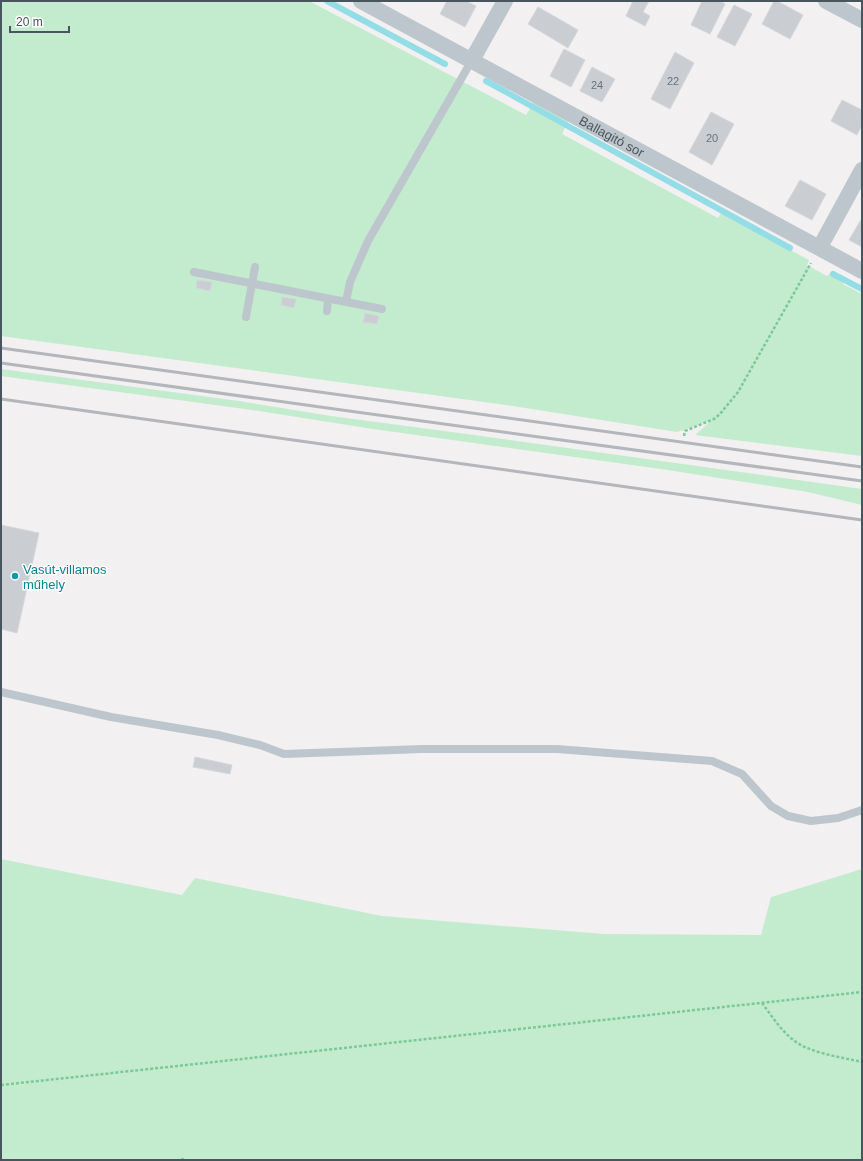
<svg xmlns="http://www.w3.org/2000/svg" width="863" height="1161" viewBox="0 0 863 1161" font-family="Helvetica,sans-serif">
  <rect width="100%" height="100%" fill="#f2f0f1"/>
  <g fill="#c3ecce">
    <path d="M 1,1 L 309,1 L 526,115 L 535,100 L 569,119 L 562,134 L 718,218 L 721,213 L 809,260 L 807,265 L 827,276 L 829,274 L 844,283 L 843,284 L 862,294 L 862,456 L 695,435 L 712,420 L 677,432 L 506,405 L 1,336 Z"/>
    <path d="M 1,369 L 239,401 L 331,416 L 474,435 L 862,489 L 862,505 L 808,492 L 661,469 L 373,429 L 252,410 L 1,376 Z"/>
    <path d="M 1,859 L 182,895 L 195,878 L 382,916 L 604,934 L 761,935 L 771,897 L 862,869 L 862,1160 L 1,1160 Z"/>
  </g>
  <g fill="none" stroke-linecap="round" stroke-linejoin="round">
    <g stroke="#93dde6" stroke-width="6">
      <path d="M 327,1 L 445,64"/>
      <path d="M 486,81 L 790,248"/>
      <path d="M 833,274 L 862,289"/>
    </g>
  </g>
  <g fill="#caced2" stroke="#d5d7db">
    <path d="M 447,1 L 466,1 L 476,6 L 465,27 L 440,14 Z"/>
    <path d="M 633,1 L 649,1 L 643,12 L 650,16 L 645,26 L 626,16 Z"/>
    <path d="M 702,1 L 720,1 L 725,4 L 710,34 L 691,25 Z"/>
    <path d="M 774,1 L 777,1 L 803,15 L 790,39 L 762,24 Z"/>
    <path d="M 734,5 L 752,14 L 735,46 L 717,37 Z"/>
    <path d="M 538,7 L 578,30 L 568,48 L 528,24 Z"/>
    <path d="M 564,49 L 585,60 L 571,87 L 550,76 Z"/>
    <path d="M 675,52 L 694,63 L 670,109 L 651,99 Z"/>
    <path d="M 592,67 L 615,79 L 602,102 L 580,91 Z"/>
    <path d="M 842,100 L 862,110 L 862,125 L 857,135 L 831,121 Z"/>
    <path d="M 711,112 L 734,124 L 712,165 L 689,152 Z"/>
    <path d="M 800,180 L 826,194 L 812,220 L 785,206 Z"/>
    <path d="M 862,218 L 862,247 L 849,240 Z"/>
    <path d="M 197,280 L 212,282 L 210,291 L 196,288 Z"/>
    <path d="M 282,297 L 296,299 L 294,308 L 281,305 Z"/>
    <path d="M 365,313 L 379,316 L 377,324 L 363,322 Z"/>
    <path d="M 1,525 L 39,533 L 17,633 L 1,629 Z"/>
    <path d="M 195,757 L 232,765 L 230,774 L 193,767 Z"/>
  </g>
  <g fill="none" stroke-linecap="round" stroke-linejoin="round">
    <g stroke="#7dc89b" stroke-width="2.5" stroke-dasharray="3 2" stroke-linecap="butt">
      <path d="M 684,436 L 685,431 L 714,419 L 720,414 L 738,392 L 811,263"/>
      <path d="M 762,1003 C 771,1015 780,1029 792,1039 C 808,1053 841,1057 862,1062"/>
      <path d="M 1,1085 L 862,992"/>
      <path d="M 182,1160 L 183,1158"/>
    </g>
    <g stroke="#bdc6cc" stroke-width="8">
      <path d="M 194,272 L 382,309"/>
      <path d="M 346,302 L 350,282 L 368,241 L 472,60"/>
      <path d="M 327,311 L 328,299"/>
      <path d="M 246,317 L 255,267"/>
      <path d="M 1,692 L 111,717 L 218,735 L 260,745 L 284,754 L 422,749 L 557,749 L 712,761 L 742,774 L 771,806 L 788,816 L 811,821 L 838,818 L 862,810"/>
    </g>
    <g stroke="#bdc6cc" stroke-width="16">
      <path id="s1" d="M 361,1 L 862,271"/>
      <path d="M 826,1 L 862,20"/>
      <path d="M 472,60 L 505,1"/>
      <path d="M 820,247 L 862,170"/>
    </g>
    <g stroke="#b3b6ba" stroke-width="3">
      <path d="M 1,348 L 862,467"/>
      <path d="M 1,363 C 288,402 575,443 862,481"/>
      <path d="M 1,399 L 862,520"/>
    </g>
  </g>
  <circle fill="#0f9aa8" stroke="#fff" stroke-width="1.5" cx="15" cy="576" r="4"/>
  <g text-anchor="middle" stroke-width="3" stroke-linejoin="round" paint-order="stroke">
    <g font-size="11" fill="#69737a">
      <text x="673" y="85">22</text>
      <text x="597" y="89">24</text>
      <text x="712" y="142">20</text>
    </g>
    <g font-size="13" fill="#49555c" stroke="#fff">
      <text dy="5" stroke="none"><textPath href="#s1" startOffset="285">Ballagitó sor</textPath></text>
    </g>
    <g font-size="13" fill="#0d838f" stroke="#fff" text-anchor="start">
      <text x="23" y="574">Vasút-villamos<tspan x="23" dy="15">műhely</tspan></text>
    </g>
  </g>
  <rect width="863" height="1161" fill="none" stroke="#49555c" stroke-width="4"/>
  <path d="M10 26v6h59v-6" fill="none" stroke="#49555c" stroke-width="2"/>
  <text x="16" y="26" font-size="12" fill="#49555c" stroke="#ffffff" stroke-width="3" paint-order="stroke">20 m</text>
</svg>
